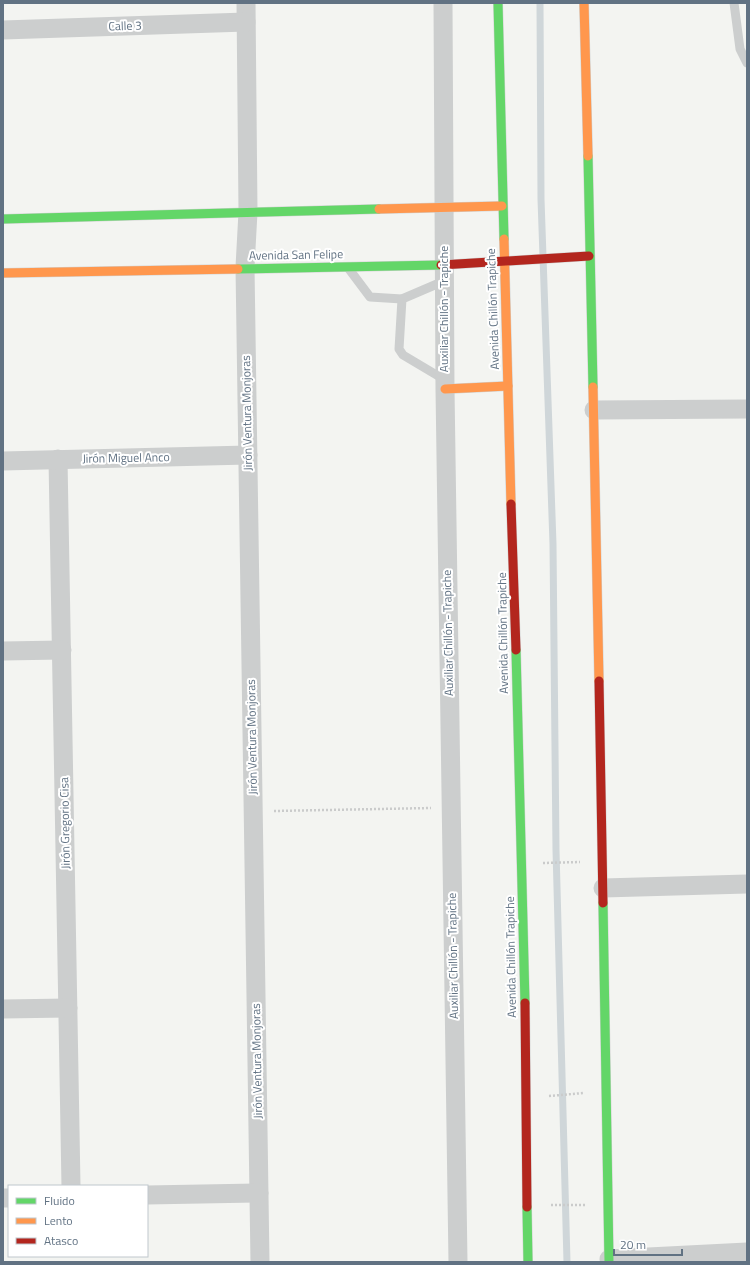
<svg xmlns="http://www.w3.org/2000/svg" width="750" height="1265" viewBox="0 0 750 1265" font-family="'Titillium Web',sans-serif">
  <rect width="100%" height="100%" fill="#f3f4f1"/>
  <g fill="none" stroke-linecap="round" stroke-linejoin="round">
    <path stroke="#cfd6d9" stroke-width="7" d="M 540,3 L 541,199 L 553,544 L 556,850 L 567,1262"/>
    <g stroke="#d1d2d2" stroke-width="10">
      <g id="fast">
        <path d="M 498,3 L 504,239"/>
        <path d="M 588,156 L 593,387"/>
        <path d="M 3,219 L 379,209"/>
        <path d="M 238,269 L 441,265"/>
        <path d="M 516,650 L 525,1003"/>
        <path d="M 603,903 L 609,1262"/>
        <path d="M 527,1207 L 528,1262"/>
      </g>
    </g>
    <g stroke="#d1d2d2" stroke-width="10">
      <g id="slow">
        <path d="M 584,3 L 588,156"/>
        <path d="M 379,209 L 502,206"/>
        <path d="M 504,239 L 511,504"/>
        <path d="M 3,273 L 238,269"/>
        <path d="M 593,387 L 599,681"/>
        <path d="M 445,389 L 508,386"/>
      </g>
    </g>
    <g stroke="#d1d2d2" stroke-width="10">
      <g id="jam">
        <path d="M 441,265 L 589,256"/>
        <path d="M 511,504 L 516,650"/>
        <path d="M 599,681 L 603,903"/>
        <path d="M 525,1003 L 527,1207"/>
      </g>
    </g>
    <g stroke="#cacbcb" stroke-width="2.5" stroke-dasharray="2 2" stroke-linecap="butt">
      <path d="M 274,811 L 431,808"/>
      <path d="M 543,863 L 580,862"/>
      <path d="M 549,1096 L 584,1093"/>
      <path d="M 551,1205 L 586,1205"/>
    </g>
    <g stroke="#cccece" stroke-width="9">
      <path d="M 734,3 L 740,49 L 747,63"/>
      <path d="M 349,269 L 370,297 L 402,299"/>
      <path d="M 444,281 L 402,299 L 399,349 L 403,355 L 445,380"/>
    </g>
    <g stroke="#cccece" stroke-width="19">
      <path d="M 246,3 L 248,212 L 245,267 L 260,1262"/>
      <path d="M 443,3 L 445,389 L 458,1262"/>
      <path d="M 3,30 L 246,22"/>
      <path d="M 594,410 L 747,409"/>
      <path d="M 58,459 L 71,1186"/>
      <path d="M 3,461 L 248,455"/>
      <path d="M 3,651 L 62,650"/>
      <path d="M 603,888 L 747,884"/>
      <path d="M 3,1009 L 68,1008"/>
      <path d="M 147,1195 L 259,1193"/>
      <path d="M 3,1198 L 9,1198"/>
      <path d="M 609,1259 L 747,1252"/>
    </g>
    <use href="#fast" stroke="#63d668" stroke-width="9"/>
    <use href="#slow" stroke="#ff974d" stroke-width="9"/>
    <use href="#jam" stroke="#b3261e" stroke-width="9"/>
  </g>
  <g text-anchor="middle" stroke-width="4" stroke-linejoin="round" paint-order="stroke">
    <g font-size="12" fill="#617283" stroke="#fff">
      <text transform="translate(125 26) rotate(-2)" y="4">Calle 3</text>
      <text transform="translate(296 255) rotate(-1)" y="4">Avenida San Felipe</text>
      <text transform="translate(444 309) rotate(-90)" y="4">Auxiliar Chillón - Trapiche</text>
      <text transform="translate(493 309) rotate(-92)" y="4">Avenida Chillón Trapiche</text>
      <text transform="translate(247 413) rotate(-91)" y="4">Jirón Ventura Monjoras</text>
      <text transform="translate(126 458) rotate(-1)" y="4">Jirón Miguel Anco</text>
      <text transform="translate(448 633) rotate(-91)" y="4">Auxiliar Chillón - Trapiche</text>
      <text transform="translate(503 633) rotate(-91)" y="4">Avenida Chillón Trapiche</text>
      <text transform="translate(252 737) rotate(-91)" y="4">Jirón Ventura Monjoras</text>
      <text transform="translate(65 823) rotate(-91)" y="4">Jirón Gregorio Cisa</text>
      <text transform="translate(453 956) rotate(-91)" y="4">Auxiliar Chillón - Trapiche</text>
      <text transform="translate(511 957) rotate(-91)" y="4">Avenida Chillón Trapiche</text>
      <text transform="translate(257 1061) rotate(-91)" y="4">Jirón Ventura Monjoras</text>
    </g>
  </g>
  <rect width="750" height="1265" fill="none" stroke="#617283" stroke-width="8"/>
  <rect x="8" y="1185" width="140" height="72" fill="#ffffff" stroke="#c0c7cd"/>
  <rect x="16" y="1198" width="20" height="6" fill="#63d668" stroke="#c0c7cd"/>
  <text x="44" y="1205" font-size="12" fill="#617283">Fluido</text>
  <rect x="16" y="1218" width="20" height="6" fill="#ff974d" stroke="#c0c7cd"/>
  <text x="44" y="1225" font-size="12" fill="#617283">Lento</text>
  <rect x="16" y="1238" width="20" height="6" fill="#b3261e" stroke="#c0c7cd"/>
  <text x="44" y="1245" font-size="12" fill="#617283">Atasco</text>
  <path d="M614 1249v6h68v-6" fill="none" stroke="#617283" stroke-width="2"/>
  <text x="620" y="1249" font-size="12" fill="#617283" stroke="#ffffff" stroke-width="3" paint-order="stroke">20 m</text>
</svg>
